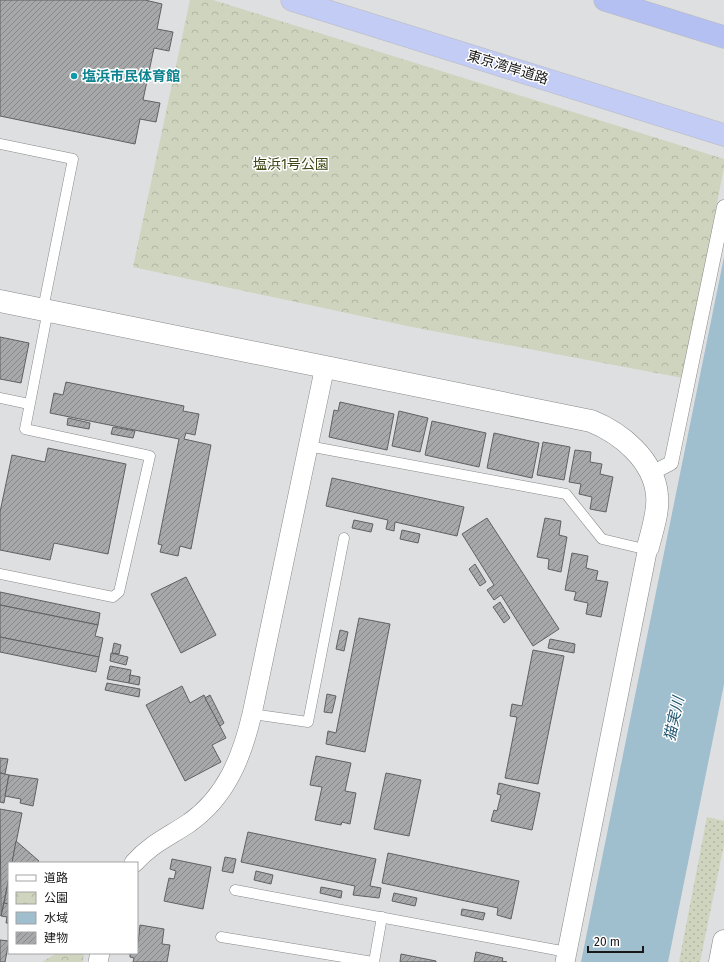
<svg xmlns="http://www.w3.org/2000/svg" width="724" height="962" viewBox="0 0 724 962" font-family="'Fira Sans','Noto Sans JP',sans-serif">
  <defs>
    <pattern id="grass-dots" width="8" height="8" patternUnits="userSpaceOnUse"><rect width="8" height="8" fill="#ced4bd"/><path d="M2 2h.1M6 6h.1" fill="none" stroke="#b0b5a2" stroke-width="1.8" stroke-linecap="round"/></pattern>
    <pattern id="park-crowns" width="20" height="18" patternUnits="userSpaceOnUse"><rect width="20" height="18" fill="#ced4bd"/><path d="M2 6a3 3 0 1 1 6 0M12 15a3 3 0 1 1 6 0" fill="none" stroke="#b0b5a2"/></pattern>
    <pattern id="building-hatch" width="6" height="6" patternUnits="userSpaceOnUse"><rect width="6" height="6" fill="#a6a8a9"/><path d="M-1 1l2-2M0 6l6-6M5 7l2-2" fill="none" stroke="#868889"/></pattern>
  </defs>
  <rect width="100%" height="100%" fill="#dedfe0"/>
  <path fill="url(#grass-dots)" d="M 707,817 L 724,821 L 724,844 L 700,962 L 679,962 Z"/>
  <g fill="url(#park-crowns)">
    <path d="M 190,0 L 213,0 L 724,159 L 724,167 L 683,378 L 412,327 L 133,267 Z"/>
    <path d="M 57,953 L 84,953 L 83,962 L 42,962 Z"/>
  </g>
  <path fill="#9fbece" d="M 724,257 L 724,684 L 668,962 L 581,962 Z"/>
  <g fill="url(#building-hatch)" stroke="#606162">
    <path d="M 0,0 L 145,0 L 162,4 L 157,29 L 173,32 L 169,51 L 154,48 L 143,100 L 160,103 L 156,122 L 140,119 L 135,144 L 0,116 Z"/>
    <path d="M 0,337 L 29,343 L 21,383 L 0,379 Z"/>
    <path d="M 66,382 L 184,406 L 183,411 L 199,414 L 195,435 L 186,433 L 184,439 L 211,445 L 191,549 L 180,546 L 178,556 L 160,552 L 162,545 L 158,544 L 179,439 L 50,413 L 54,393 L 63,395 Z"/>
    <path d="M 340,402 L 394,414 L 387,450 L 329,437 L 334,410 L 338,411 Z"/>
    <path d="M 399,411 L 428,418 L 420,452 L 392,446 Z"/>
    <path d="M 68,418 L 90,423 L 89,429 L 67,425 Z"/>
    <path d="M 432,421 L 486,433 L 479,467 L 425,455 Z"/>
    <path d="M 113,427 L 135,431 L 133,438 L 111,434 Z"/>
    <path d="M 494,433 L 539,443 L 532,478 L 487,468 Z"/>
    <path d="M 543,442 L 570,447 L 564,480 L 537,475 Z"/>
    <path d="M 48,448 L 126,464 L 108,554 L 54,543 L 50,560 L 0,550 L 0,512 L 12,455 L 45,462 Z"/>
    <path d="M 575,450 L 591,452 L 590,462 L 602,464 L 600,474 L 613,477 L 606,512 L 590,509 L 592,497 L 579,494 L 581,484 L 569,482 Z"/>
    <path d="M 332,478 L 464,507 L 457,536 L 395,522 L 394,531 L 386,529 L 388,520 L 326,506 Z"/>
    <path d="M 487,518 L 559,629 L 533,646 L 501,595 L 494,600 L 487,590 L 494,585 L 462,534 Z"/>
    <path d="M 545,518 L 561,521 L 559,535 L 567,537 L 561,572 L 548,569 L 549,559 L 537,557 Z"/>
    <path d="M 354,520 L 373,524 L 371,532 L 352,528 Z"/>
    <path d="M 402,530 L 420,534 L 418,543 L 400,539 Z"/>
    <path d="M 572,553 L 588,556 L 586,568 L 598,571 L 596,580 L 608,582 L 601,617 L 586,614 L 588,603 L 574,600 L 576,592 L 565,590 Z"/>
    <path d="M 475,564 L 486,582 L 480,586 L 469,569 Z"/>
    <path d="M 186,577 L 216,635 L 181,653 L 151,594 Z"/>
    <path d="M 0,592 L 100,613 L 98,625 L 0,605 Z"/>
    <path d="M 500,602 L 510,618 L 504,623 L 493,607 Z"/>
    <path d="M 0,605 L 98,625 L 95,636 L 103,638 L 99,657 L 0,637 Z"/>
    <path d="M 359,618 L 390,624 L 365,752 L 326,744 L 328,731 L 336,733 Z"/>
    <path d="M 340,630 L 348,632 L 344,651 L 336,649 Z"/>
    <path d="M 0,637 L 99,657 L 96,672 L 0,652 Z"/>
    <path d="M 550,639 L 575,644 L 574,653 L 548,648 Z"/>
    <path d="M 114,643 L 121,645 L 119,654 L 112,653 Z"/>
    <path d="M 533,650 L 564,656 L 538,784 L 505,778 L 517,717 L 510,716 L 512,704 L 522,706 Z"/>
    <path d="M 111,653 L 128,657 L 126,665 L 110,661 Z"/>
    <path d="M 110,666 L 131,670 L 129,683 L 107,679 Z"/>
    <path d="M 130,675 L 140,677 L 139,685 L 129,683 Z"/>
    <path d="M 107,683 L 140,689 L 139,697 L 105,690 Z"/>
    <path d="M 182,686 L 190,703 L 204,695 L 226,738 L 212,745 L 221,762 L 185,781 L 146,705 Z"/>
    <path d="M 327,694 L 336,696 L 332,713 L 324,712 Z"/>
    <path d="M 210,695 L 224,723 L 220,726 L 205,698 Z"/>
    <path d="M 316,756 L 351,763 L 345,791 L 356,793 L 350,824 L 342,822 L 341,825 L 315,820 L 322,787 L 310,785 Z"/>
    <path d="M 0,758 L 8,759 L 5,774 L 0,773 Z"/>
    <path d="M 0,773 L 9,775 L 4,803 L 0,802 Z"/>
    <path d="M 386,773 L 421,780 L 409,836 L 374,829 Z"/>
    <path d="M 9,775 L 38,779 L 33,806 L 20,803 L 21,799 L 5,796 Z"/>
    <path d="M 499,783 L 540,793 L 532,830 L 491,821 L 494,810 L 497,811 L 501,795 L 497,794 Z"/>
    <path d="M 0,809 L 22,813 L 12,863 L 9,863 L 9,878 L 1,916 Z"/>
    <path d="M 248,832 L 376,859 L 370,886 L 381,888 L 379,898 L 353,895 L 355,886 L 241,862 Z"/>
    <path d="M 16,841 L 39,861 L 37,863 L 12,863 Z"/>
    <path d="M 388,853 L 519,881 L 511,919 L 497,915 L 498,908 L 382,883 Z"/>
    <path d="M 225,857 L 236,859 L 233,873 L 222,871 Z"/>
    <path d="M 172,859 L 211,867 L 203,909 L 164,901 L 169,878 L 174,879 L 176,871 L 170,869 Z"/>
    <path d="M 256,871 L 273,875 L 271,884 L 254,880 Z"/>
    <path d="M 9,878 L 9,904 L 4,903 Z"/>
    <path d="M 321,887 L 342,891 L 341,898 L 320,893 Z"/>
    <path d="M 394,893 L 417,898 L 415,906 L 392,901 Z"/>
    <path d="M 4,903 L 9,904 L 9,923 L 6,923 L 7,917 L 1,916 Z"/>
    <path d="M 462,909 L 485,913 L 483,920 L 461,915 Z"/>
    <path d="M 140,925 L 164,929 L 162,944 L 170,945 L 167,962 L 133,962 L 134,958 L 130,957 L 130,953 L 137,953 Z"/>
    <path d="M 0,940 L 9,941 L 5,962 L 0,962 Z"/>
    <path d="M 476,952 L 503,958 L 502,961 L 507,962 L 474,962 Z"/>
    <path d="M 401,954 L 436,961 L 436,962 L 400,962 Z"/>
  </g>
  <g fill="none" stroke-linecap="round" stroke-linejoin="round">
    <g stroke="#878889" stroke-width="11">
      <g id="service">
        <path d="M 0,144 L 73,159 L 43,309"/>
        <path d="M 0,398 L 29,404"/>
        <path d="M 308,446 L 566,494 L 602,539 L 648,550"/>
        <path d="M 0,574 L 113,597 L 119,592 L 150,456 L 25,429 L 48,310"/>
        <path d="M 252,714 L 308,722 L 344,538"/>
        <path d="M 235,890 L 567,952"/>
        <path d="M 221,937 L 373,962"/>
        <path d="M 374,962 L 382,917"/>
      </g>
    </g>
    <g stroke="#878889" stroke-width="15">
      <path id="pedestrian" d="M 650,474 L 671,463 L 724,207"/>
    </g>
    <g stroke="#878889" stroke-width="20">
      <g id="minor">
        <path d="M 134,863 C 151,844 168,837 189,823 C 226,797 242,757 252,714 L 325,366"/>
        <path d="M 98,962 L 100,953"/>
        <path d="M 565,962 L 648,547"/>
      </g>
    </g>
    <g stroke="#878889" stroke-width="23">
      <g id="tertiary">
        <path d="M 0,301 L 591,421 C 621,433 654,460 657,495 C 659,511 652,531 648,547"/>
        <path d="M 720,962 L 724,941"/>
      </g>
    </g>
    <g stroke="#bababa" stroke-width="23">
      <path id="trunk" d="M 292,0 L 724,135"/>
    </g>
    <g stroke="#bababa" stroke-width="23">
      <path id="motorway" d="M 605,0 L 724,37"/>
    </g>
    <use href="#service" stroke="#fff" stroke-width="10"/>
    <use href="#pedestrian" stroke="#fff" stroke-width="14"/>
    <use href="#minor" stroke="#fff" stroke-width="19"/>
    <use href="#tertiary" stroke="#fff" stroke-width="22"/>
    <use href="#trunk" stroke="#c2ccf4" stroke-width="22"/>
    <use href="#motorway" stroke="#b3c0f1" stroke-width="22"/>
  </g>
  <circle fill="#0f9aa8" stroke="#fff" stroke-width="1.5" cx="74" cy="76" r="4"/>
  <g text-anchor="middle" stroke-width="3" stroke-linejoin="round" paint-order="stroke">
    <g font-size="14" fill="#181819" stroke="#fff">
      <text transform="translate(508 67) rotate(17)" y="5">東京湾岸道路</text>
    </g>
    <g font-size="14" font-weight="bold" fill="#0d838f" stroke="#fff" text-anchor="start">
      <text x="82" y="81">塩浜市民体育館</text>
    </g>
    <g font-size="14" fill="#404818" stroke="#fff">
      <text x="291" y="169">塩浜1号公園</text>
    </g>
    <g font-size="15" font-style="italic" fill="#1d556e" stroke="#fff">
      <text transform="translate(674 719) rotate(-78)" y="5">猫実川</text>
    </g>
  </g>
  <rect x="8" y="862" width="130" height="92" fill="#ffffff" stroke="#a3a3a3"/>
  <rect x="16" y="875" width="20" height="6" fill="#ffffff" stroke="#a3a3a3"/>
  <text x="44" y="882" font-size="12" fill="#181819">道路</text>
  <rect x="16" y="892" width="20" height="12" fill="url(#park-crowns)" stroke="#a3a3a3"/>
  <text x="44" y="902" font-size="12" fill="#181819">公園</text>
  <rect x="16" y="912" width="20" height="12" fill="#9fbece" stroke="#a3a3a3"/>
  <text x="44" y="922" font-size="12" fill="#181819">水域</text>
  <rect x="16" y="932" width="20" height="12" fill="url(#building-hatch)" stroke="#a3a3a3"/>
  <text x="44" y="942" font-size="12" fill="#181819">建物</text>
  <path d="M588 946v6h55v-6" fill="none" stroke="#181819" stroke-width="2"/>
  <text x="594" y="946" font-size="12" fill="#181819" stroke="#ffffff" stroke-width="3" paint-order="stroke">20 m</text>
</svg>
